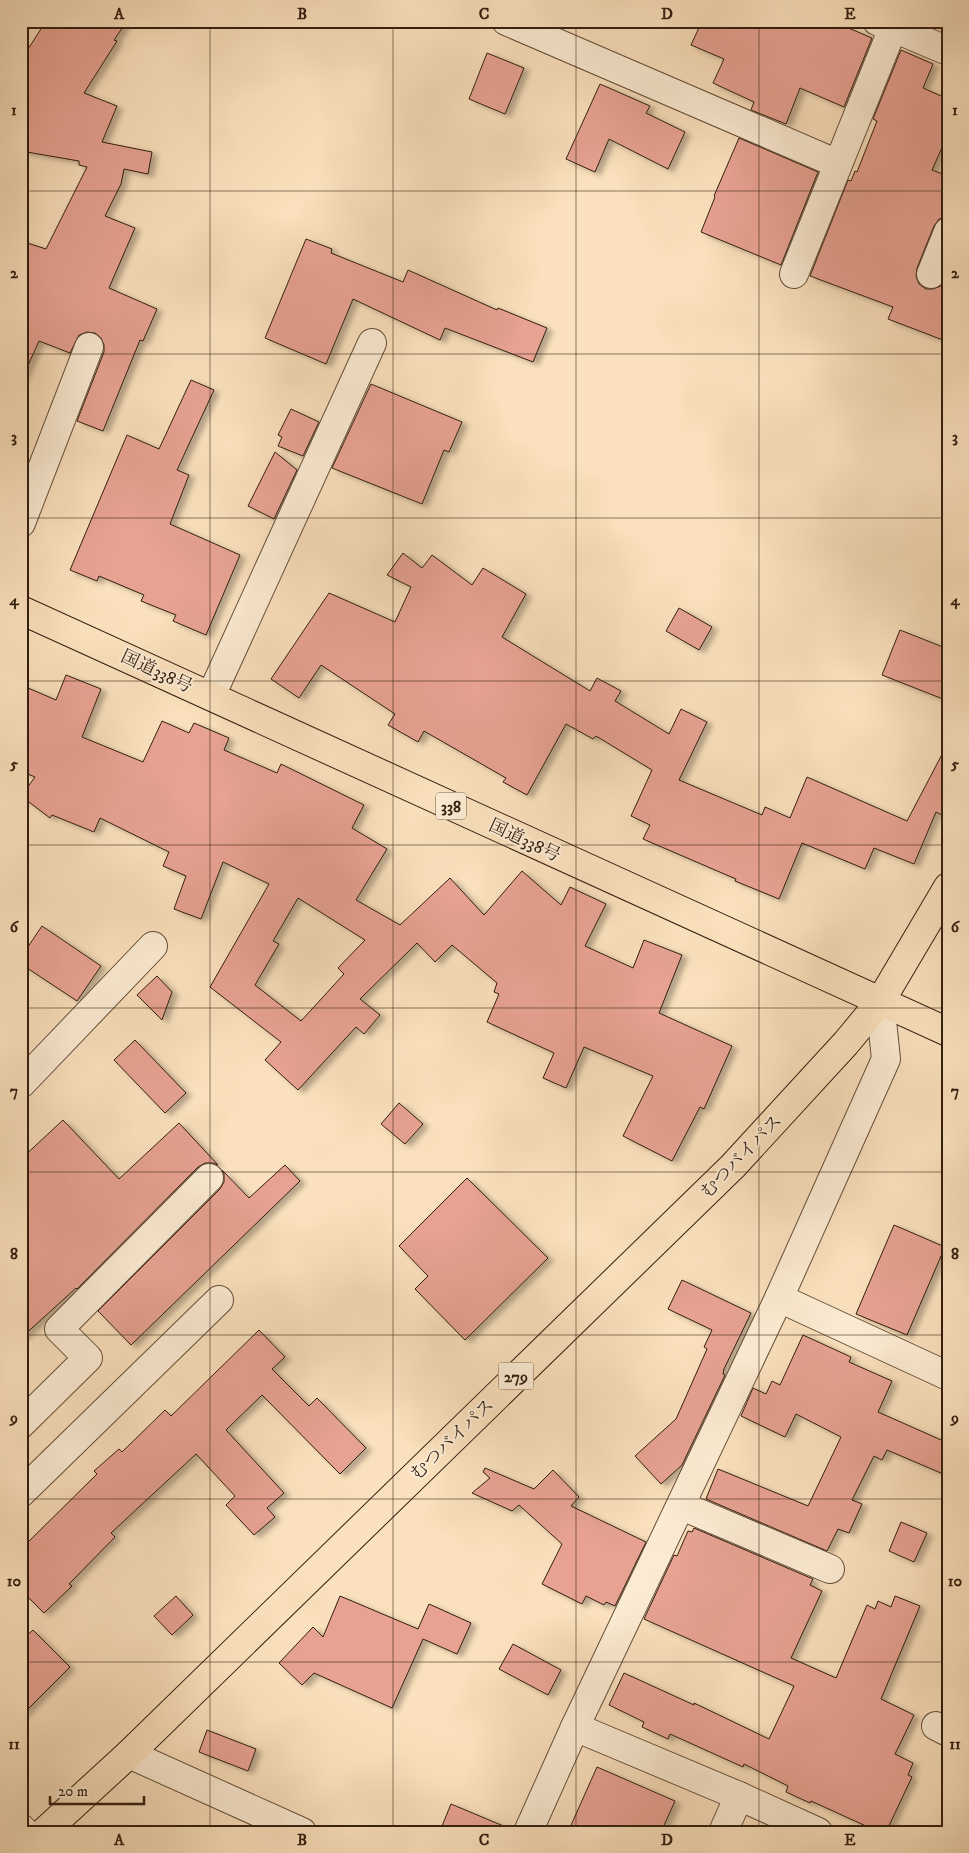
<svg xmlns="http://www.w3.org/2000/svg" width="969" height="1853" viewBox="0 0 969 1853" font-family="'IM FELL DW Pica','Noto Serif JP',serif">
  <defs>
    <filter id="shadow"><feDropShadow dx="5.5" dy="3" stdDeviation="2.5" flood-color="#0004"/></filter>
  </defs>
  <rect width="100%" height="100%" fill="#fae0bc"/>
  <filter id="stains"><feTurbulence type="fractalNoise" baseFrequency=".004" numOctaves="4"/><feColorMatrix values="0 0 0 0 .2 0 0 0 0 .09 0 0 0 0 .02 0 0 0 .5 -.17"/></filter>
  <radialGradient id="worn" r=".72"><stop offset=".6" stop-color="#630" stop-opacity="0"/><stop offset="1" stop-color="#630" stop-opacity=".3"/></radialGradient>
  <g fill="#e7a292" stroke="#321e10" fill-rule="evenodd" filter="url(#shadow)">
    <path d="M 46,21 L 127,21 L 114,40 L 117,41 L 84,93 L 117,106 L 102,142 L 152,152 L 148,174 L 124,169 L 121,184 L 105,216 L 135,228 L 109,288 L 157,309 L 143,341 L 140,340 L 103,431 L 77,421 L 104,352 L 104,345 L 101,338 L 95,333 L 87,332 L 79,335 L 70,353 L 39,341 L 21,381 L 21,241 L 46,249 L 87,167 L 79,165 L 79,161 L 21,151 L 21,60 Z"/>
    <path d="M 702,21 L 832,21 L 872,38 L 844,107 L 800,88 L 786,124 L 751,110 L 754,102 L 713,83 L 724,59 L 691,45 Z"/>
    <path d="M 901,50 L 933,64 L 923,88 L 948,99 L 948,134 L 932,170 L 948,176 L 948,217 L 939,219 L 934,226 L 917,268 L 916,276 L 919,284 L 926,289 L 933,289 L 941,286 L 948,274 L 948,342 L 888,319 L 893,307 L 810,276 L 848,180 L 851,181 L 855,171 L 857,172 L 877,121 L 873,119 Z"/>
    <path d="M 487,53 L 524,68 L 505,114 L 469,99 Z"/>
    <path d="M 600,84 L 650,106 L 646,113 L 685,132 L 668,169 L 609,139 L 595,172 L 566,159 Z"/>
    <path d="M 739,138 L 818,172 L 781,265 L 701,232 L 715,197 L 714,196 Z"/>
    <path d="M 306,239 L 332,249 L 331,253 L 403,282 L 408,270 L 497,310 L 498,308 L 547,328 L 533,362 L 445,328 L 440,340 L 353,299 L 326,364 L 265,338 Z"/>
    <path d="M 191,380 L 214,390 L 177,470 L 189,475 L 170,524 L 240,555 L 206,635 L 173,621 L 176,615 L 141,601 L 144,595 L 99,576 L 97,581 L 70,570 L 127,435 L 159,449 Z"/>
    <path d="M 371,384 L 462,422 L 449,452 L 444,450 L 422,504 L 332,468 Z"/>
    <path d="M 291,409 L 319,422 L 303,456 L 278,446 L 282,437 L 278,435 Z"/>
    <path d="M 275,452 L 297,470 L 274,519 L 248,506 Z"/>
    <path d="M 403,553 L 422,568 L 432,555 L 472,585 L 483,568 L 526,594 L 502,637 L 590,691 L 597,678 L 621,691 L 615,701 L 669,734 L 681,709 L 707,722 L 679,780 L 762,815 L 765,807 L 790,818 L 807,777 L 907,821 L 948,743 L 948,818 L 936,812 L 914,864 L 874,848 L 865,869 L 802,843 L 779,899 L 735,881 L 736,879 L 643,839 L 650,825 L 631,816 L 652,770 L 596,736 L 593,739 L 566,724 L 527,795 L 503,782 L 506,778 L 424,731 L 418,742 L 388,725 L 395,714 L 321,665 L 299,698 L 271,679 L 329,593 L 395,622 L 411,587 L 387,575 Z"/>
    <path d="M 679,608 L 712,627 L 699,650 L 666,631 Z"/>
    <path d="M 900,630 L 948,649 L 948,701 L 882,675 Z"/>
    <path d="M 66,675 L 101,689 L 82,737 L 143,762 L 162,721 L 189,733 L 194,723 L 229,738 L 224,750 L 277,773 L 281,764 L 364,805 L 352,828 L 387,849 L 356,900 L 400,925 L 450,878 L 484,915 L 522,871 L 561,905 L 570,887 L 606,904 L 585,946 L 633,968 L 644,940 L 682,955 L 659,1013 L 732,1046 L 704,1109 L 700,1107 L 672,1161 L 623,1136 L 653,1076 L 584,1047 L 566,1088 L 543,1078 L 554,1053 L 487,1022 L 499,994 L 494,992 L 497,983 L 452,945 L 435,962 L 417,943 L 360,999 L 380,1015 L 364,1034 L 356,1027 L 298,1090 L 265,1060 L 281,1042 L 210,987 L 269,884 L 223,862 L 201,919 L 174,909 L 186,876 L 163,866 L 169,852 L 100,818 L 94,832 L 52,815 L 50,818 L 21,796 L 35,777 L 21,771 L 21,685 L 56,700 ZM 298,898 L 365,940 L 338,968 L 344,974 L 301,1021 L 255,985 L 279,944 L 273,941 Z"/>
    <path d="M 42,926 L 101,966 L 77,1001 L 21,964 L 21,957 Z"/>
    <path d="M 157,976 L 172,992 L 162,1020 L 137,995 Z"/>
    <path d="M 135,1040 L 186,1093 L 165,1113 L 114,1060 Z"/>
    <path d="M 399,1103 L 423,1124 L 405,1144 L 381,1124 Z"/>
    <path d="M 63,1120 L 119,1179 L 179,1123 L 218,1165 L 213,1163 L 205,1163 L 198,1167 L 77,1289 L 76,1288 L 21,1338 L 21,1159 Z"/>
    <path d="M 285,1165 L 300,1181 L 131,1345 L 98,1311 L 220,1189 L 224,1182 L 224,1174 L 222,1170 L 249,1198 Z"/>
    <path d="M 467,1178 L 548,1258 L 465,1340 L 415,1289 L 428,1276 L 399,1246 Z"/>
    <path d="M 894,1225 L 945,1247 L 907,1335 L 856,1314 Z"/>
    <path d="M 682,1280 L 751,1313 L 724,1369 L 723,1374 L 725,1375 L 682,1465 L 661,1484 L 635,1456 L 676,1419 L 707,1349 L 704,1347 L 712,1330 L 668,1309 Z"/>
    <path d="M 259,1330 L 285,1357 L 272,1369 L 309,1406 L 317,1398 L 366,1448 L 340,1474 L 262,1395 L 226,1430 L 284,1493 L 267,1508 L 275,1517 L 254,1535 L 226,1505 L 235,1496 L 196,1454 L 111,1533 L 115,1537 L 69,1584 L 72,1586 L 44,1613 L 21,1590 L 21,1549 L 97,1474 L 94,1471 L 119,1449 L 122,1452 L 165,1410 L 171,1416 Z"/>
    <path d="M 803,1335 L 851,1357 L 849,1362 L 892,1381 L 878,1412 L 948,1443 L 948,1476 L 887,1450 L 882,1460 L 874,1456 L 852,1500 L 862,1504 L 849,1533 L 838,1529 L 827,1551 L 706,1499 L 718,1469 L 808,1506 L 841,1437 L 796,1414 L 785,1437 L 741,1416 L 753,1388 L 766,1394 L 772,1381 L 780,1385 Z"/>
    <path d="M 485,1468 L 534,1489 L 553,1470 L 579,1497 L 571,1506 L 646,1542 L 615,1606 L 606,1602 L 604,1605 L 586,1596 L 582,1604 L 542,1584 L 562,1544 L 519,1505 L 512,1511 L 472,1493 L 490,1478 L 483,1472 Z"/>
    <path d="M 901,1522 L 927,1533 L 914,1562 L 889,1551 Z"/>
    <path d="M 694,1528 L 813,1579 L 810,1585 L 822,1591 L 791,1658 L 836,1678 L 867,1605 L 875,1609 L 878,1601 L 891,1607 L 895,1596 L 920,1606 L 881,1699 L 914,1715 L 895,1754 L 913,1763 L 908,1775 L 912,1777 L 886,1832 L 879,1832 L 811,1801 L 810,1803 L 786,1792 L 788,1786 L 744,1764 L 743,1767 L 670,1734 L 668,1739 L 642,1727 L 644,1722 L 609,1705 L 624,1673 L 694,1705 L 694,1703 L 769,1739 L 794,1686 L 644,1619 L 674,1555 L 677,1556 L 688,1531 L 692,1532 Z"/>
    <path d="M 176,1596 L 193,1615 L 172,1635 L 154,1616 Z"/>
    <path d="M 340,1596 L 418,1629 L 429,1604 L 471,1623 L 457,1654 L 423,1639 L 392,1708 L 314,1673 L 302,1685 L 279,1663 L 313,1627 L 323,1637 Z"/>
    <path d="M 33,1630 L 70,1667 L 21,1716 L 21,1641 Z"/>
    <path d="M 513,1644 L 561,1670 L 548,1695 L 499,1669 Z"/>
    <path d="M 207,1730 L 256,1749 L 248,1771 L 199,1752 Z"/>
    <path d="M 597,1767 L 675,1801 L 661,1832 L 568,1832 Z"/>
    <path d="M 451,1804 L 513,1830 L 513,1832 L 456,1832 L 442,1826 Z"/>
  </g>
  <g fill="none" stroke-linecap="round" stroke-linejoin="round">
    <g stroke="#644e3b" stroke-width="30">
      <g id="minor">
        <path d="M 506,21 L 838,164"/>
        <path d="M 877,21 L 948,51"/>
        <path d="M 794,274 L 893,28"/>
        <path d="M 931,274 L 948,232"/>
        <path d="M 21,523 L 89,347"/>
        <path d="M 211,696 L 372,343"/>
        <path d="M 21,1084 L 153,946"/>
        <path d="M 779,1298 L 948,1376"/>
        <path d="M 21,1424 L 88,1358 L 59,1329 L 209,1178"/>
        <path d="M 21,1493 L 219,1300"/>
        <path d="M 682,1506 L 830,1569"/>
        <path d="M 936,1726 L 948,1732"/>
        <path d="M 575,1727 L 739,1796 L 818,1832"/>
        <path d="M 129,1754 L 302,1832"/>
        <path d="M 21,1828 L 25,1832"/>
        <path d="M 528,1832 L 575,1727 L 779,1298 L 886,1059 L 880,1002"/>
        <path d="M 723,1832 L 739,1796"/>
      </g>
    </g>
    <g stroke="#321e10" stroke-width="30">
      <g id="highway">
        <path d="M 21,610 L 948,1032"/>
        <path d="M 44,1832 L 129,1754 L 733,1166 L 846,1043 L 880,1002 L 948,887"/>
      </g>
    </g>
    <use href="#minor" stroke="#fcebd3" stroke-width="28"/>
    <use href="#highway" stroke="#fae0bc" stroke-width="28"/>
  </g>
  <path fill="none" stroke="#321e10" stroke-width="1" stroke-opacity="0.55" d="M 210,21 L 210,1832M 393,21 L 393,1832M 576,21 L 576,1832M 759,21 L 759,1832M 21,191 L 948,191M 21,354 L 948,354M 21,518 L 948,518M 21,681 L 948,681M 21,845 L 948,845M 21,1008 L 948,1008M 21,1172 L 948,1172M 21,1335 L 948,1335M 21,1499 L 948,1499M 21,1662 L 948,1662"/>
  <g text-anchor="middle" stroke-width="4" stroke-linejoin="round" paint-order="stroke">
    <g fill="#fcebd3" stroke="#6f5c4a" stroke-width="1">
      <rect x="436" y="792.5" width="30" height="27" rx="4"/>
      <rect x="498.5" y="1362.5" width="35" height="27" rx="4"/>
    </g>
    <g font-size="16" font-weight="bold" fill="#321e10">
      <text x="451" y="812">338</text>
      <text x="516" y="1382">279</text>
    </g>
    <g font-size="18" fill="#321e10" stroke="#fcebd3">
      <text transform="translate(157 671) rotate(25)" y="6">国道338号</text>
      <text transform="translate(525 840) rotate(25)" y="6">国道338号</text>
      <text transform="translate(741 1156) rotate(-46)" y="6">むつバイパス</text>
      <text transform="translate(452 1439) rotate(-44)" y="6">むつバイパス</text>
    </g>
  </g>
  <rect width="969" height="1853" fill="none" stroke="#fae0bc" stroke-width="55"/>
  <path d="M50 1796v8h94v-8" fill="none" stroke="#321e10" stroke-width="2.5"/>
  <text x="58" y="1796" font-size="15" fill="#321e10" stroke="#fcebd3" stroke-width="4" paint-order="stroke">20 m</text>
  <rect x="28" y="28" width="914" height="1798" fill="none" stroke="#321e10" stroke-width="2"/>
  <g font-size="16" text-anchor="middle" font-weight="bold" fill="#321e10">
    <text x="119" y="19">A</text>
    <text x="302" y="19">B</text>
    <text x="484" y="19">C</text>
    <text x="667" y="19">D</text>
    <text x="850" y="19">E</text>
    <text x="14" y="115">1</text>
    <text x="955" y="115">1</text>
    <text x="14" y="278">2</text>
    <text x="955" y="278">2</text>
    <text x="14" y="442">3</text>
    <text x="955" y="442">3</text>
    <text x="14" y="605">4</text>
    <text x="955" y="605">4</text>
    <text x="14" y="769">5</text>
    <text x="955" y="769">5</text>
    <text x="14" y="932">6</text>
    <text x="955" y="932">6</text>
    <text x="14" y="1096">7</text>
    <text x="955" y="1096">7</text>
    <text x="14" y="1259">8</text>
    <text x="955" y="1259">8</text>
    <text x="14" y="1423">9</text>
    <text x="955" y="1423">9</text>
    <text x="14" y="1586">10</text>
    <text x="955" y="1586">10</text>
    <text x="14" y="1749">11</text>
    <text x="955" y="1749">11</text>
    <text x="119" y="1845">A</text>
    <text x="302" y="1845">B</text>
    <text x="484" y="1845">C</text>
    <text x="667" y="1845">D</text>
    <text x="850" y="1845">E</text>
  </g>
  <rect width="100%" height="100%" filter="url(#stains)"/>
  <rect width="100%" height="100%" fill="url(#worn)"/>
</svg>
